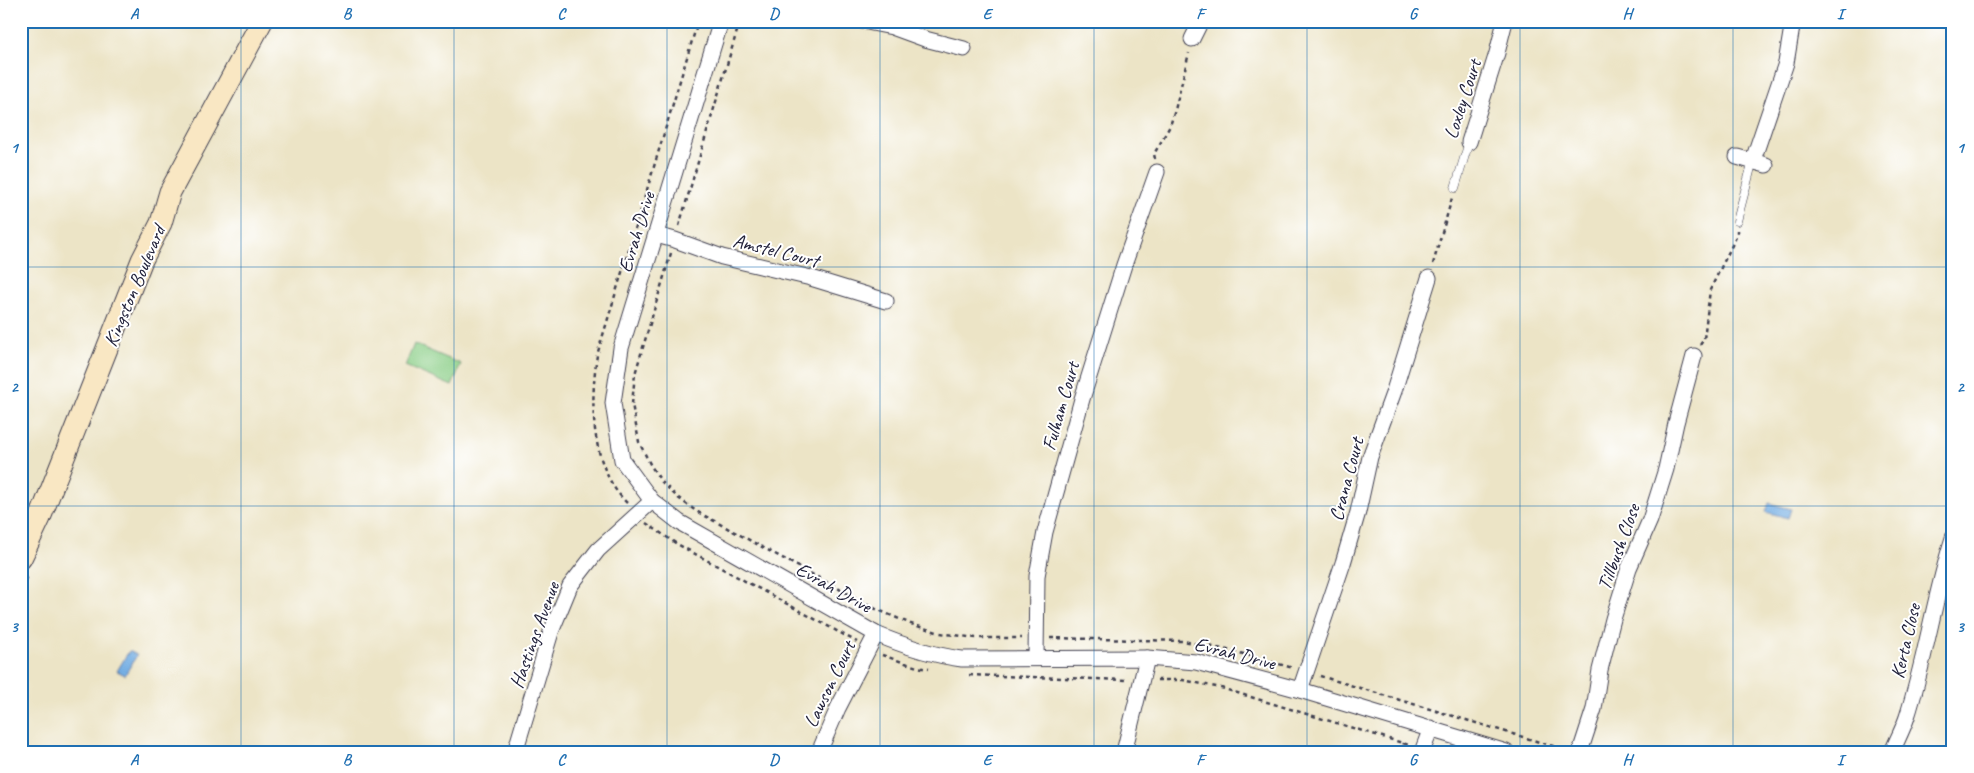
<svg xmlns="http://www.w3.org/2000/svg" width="1974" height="773" viewBox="0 0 1974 773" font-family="Caveat,sans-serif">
  <rect width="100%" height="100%" fill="#fff"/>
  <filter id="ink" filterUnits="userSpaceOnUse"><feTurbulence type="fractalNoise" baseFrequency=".02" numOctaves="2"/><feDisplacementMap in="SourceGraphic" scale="10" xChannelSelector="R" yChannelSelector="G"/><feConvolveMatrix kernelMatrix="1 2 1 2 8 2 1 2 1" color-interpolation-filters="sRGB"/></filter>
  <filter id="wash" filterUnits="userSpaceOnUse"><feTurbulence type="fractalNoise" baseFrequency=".0096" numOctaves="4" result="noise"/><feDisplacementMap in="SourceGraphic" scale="20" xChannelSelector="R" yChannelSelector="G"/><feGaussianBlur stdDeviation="1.12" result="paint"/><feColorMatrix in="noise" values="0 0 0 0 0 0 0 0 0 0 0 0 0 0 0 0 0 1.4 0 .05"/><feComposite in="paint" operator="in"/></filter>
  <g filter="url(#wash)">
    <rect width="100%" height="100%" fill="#ece4c6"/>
    <path fill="#8ccf88" stroke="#577862" d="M 414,344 L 461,364 L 452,386 L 405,366 Z"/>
    <g fill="#71ace2" stroke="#4a678e">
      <path d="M 1769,503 L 1791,509 L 1788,518 L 1766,512 Z"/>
      <path d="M 129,651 L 137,655 L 125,675 L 117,671 Z"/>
    </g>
  </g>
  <g filter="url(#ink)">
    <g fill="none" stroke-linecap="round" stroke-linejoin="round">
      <g stroke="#403f50" stroke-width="9">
        <g id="lane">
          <path d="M 1455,188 L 1469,142"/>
          <path d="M 1737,221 L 1753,160"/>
        </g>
      </g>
      <g stroke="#403f50" stroke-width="17">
        <g id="street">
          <path d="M 721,21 L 621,348 L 613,403 L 622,460 L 652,501 L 679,522 L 876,634 C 904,646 931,655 962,659 L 1147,658 L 1196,662 L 1300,690 L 1506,752"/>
          <path d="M 862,21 L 892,27 L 925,39 L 964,49"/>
          <path d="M 1192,39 L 1201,21"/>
          <path d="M 1469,142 L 1497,53 L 1505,21"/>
          <path d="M 1737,157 L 1766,165"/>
          <path d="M 1753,160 L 1786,63 L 1793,21"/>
          <path d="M 656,235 L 675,240 L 722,257 L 811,278 L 886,301"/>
          <path d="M 1036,657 L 1037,576 L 1045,532 L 1082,399 L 1124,265 L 1157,172"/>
          <path d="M 1300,690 L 1343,563 L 1358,512 L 1370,457 L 1394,391 L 1429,278"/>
          <path d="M 515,752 L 551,632 L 570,586 L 598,550 L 652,501"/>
          <path d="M 819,752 L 838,708 L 876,634"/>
          <path d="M 1124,752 L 1147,658"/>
          <path d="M 1422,752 L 1431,728"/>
          <path d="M 1580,752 L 1594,709 L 1600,670 L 1613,619 L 1629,568 L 1650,520 L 1666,469 L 1676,423 L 1694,356"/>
          <path d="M 1892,752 C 1897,740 1903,729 1907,717 C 1926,658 1934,597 1953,538"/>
        </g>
      </g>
      <g stroke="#403f50" stroke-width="23">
        <path id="secondary" d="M 21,558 L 40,518 L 142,260 L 161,223 L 170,192 L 262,21"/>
      </g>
      <g stroke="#403f50" stroke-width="2.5" stroke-dasharray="4 4" stroke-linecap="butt">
        <path d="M 1155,159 L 1154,154 L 1170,126 L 1175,110 L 1189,53"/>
        <path d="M 679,226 L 740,21"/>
        <path d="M 671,253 L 635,374 L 632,404 L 639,442 L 651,466 L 661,481 L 677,497 L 696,511 L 876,609 L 911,624 L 940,633 L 976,638 L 1022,638"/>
        <path d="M 1433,264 L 1452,198"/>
        <path d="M 1700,345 L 1704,339 L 1710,290 L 1737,235 L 1737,230"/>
        <path d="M 627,503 C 590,467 590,403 597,355 L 698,21"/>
        <path d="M 646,523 L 677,544 L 857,642"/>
        <path d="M 21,588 L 28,574"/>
        <path d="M 1050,638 L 1183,641 L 1233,651 L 1293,668"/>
        <path d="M 882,655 L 917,667 L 929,669"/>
        <path d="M 969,675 L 1126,680"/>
        <path d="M 1320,676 L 1566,750"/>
        <path d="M 1157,680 L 1183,680 L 1221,688 L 1409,745"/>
        <path d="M 1400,752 L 1403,743"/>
      </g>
      <use href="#lane" stroke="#fff" stroke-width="8"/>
      <use href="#street" stroke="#fff" stroke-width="15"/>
      <use href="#secondary" stroke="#f9e7c3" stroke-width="21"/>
    </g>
  </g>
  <path fill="none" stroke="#1f6fb2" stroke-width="1" stroke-opacity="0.55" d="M 241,21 L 241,752M 454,21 L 454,752M 667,21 L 667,752M 880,21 L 880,752M 1094,21 L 1094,752M 1307,21 L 1307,752M 1520,21 L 1520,752M 1733,21 L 1733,752M 21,267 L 1953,267M 21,506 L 1953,506"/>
  <g text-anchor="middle" stroke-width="4" stroke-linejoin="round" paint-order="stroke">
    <g font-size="20" fill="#22223b" stroke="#fff">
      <text transform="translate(1462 99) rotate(-72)" y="7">Loxley Court</text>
      <text transform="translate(636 232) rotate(-73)" y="7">Evrah Drive</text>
      <text transform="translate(776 250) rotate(14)" y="7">Amstel Court</text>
      <text transform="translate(134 286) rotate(-67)" y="7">Kingston Boulevard</text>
      <text transform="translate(1060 406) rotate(-74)" y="7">Fulham Court</text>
      <text transform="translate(1346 479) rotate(-75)" y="7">Crana Court</text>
      <text transform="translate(1618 547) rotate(-70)" y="7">Tillbush Close</text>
      <text transform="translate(834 587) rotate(29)" y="7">Evrah Drive</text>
      <text transform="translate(534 635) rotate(-70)" y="7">Hastings Avenue</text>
      <text transform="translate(1905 641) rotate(-77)" y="7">Kerta Close</text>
      <text transform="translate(1235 653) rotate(14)" y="7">Evrah Drive</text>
      <text transform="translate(829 684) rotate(-64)" y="7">Lawson Court</text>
    </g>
  </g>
  <rect width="1974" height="773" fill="none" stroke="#fff" stroke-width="55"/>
  <rect x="28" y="28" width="1918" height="718" fill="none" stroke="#1f6fb2" stroke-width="2"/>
  <g font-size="16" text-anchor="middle" font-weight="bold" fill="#1f6fb2">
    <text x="134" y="19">A</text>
    <text x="347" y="19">B</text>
    <text x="561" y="19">C</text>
    <text x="774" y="19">D</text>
    <text x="987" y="19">E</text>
    <text x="1200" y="19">F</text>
    <text x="1413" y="19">G</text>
    <text x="1627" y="19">H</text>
    <text x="1840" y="19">I</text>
    <text x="14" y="153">1</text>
    <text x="1960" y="153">1</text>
    <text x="14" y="392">2</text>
    <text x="1960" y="392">2</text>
    <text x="14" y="632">3</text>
    <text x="1960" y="632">3</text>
    <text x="134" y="765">A</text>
    <text x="347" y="765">B</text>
    <text x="561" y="765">C</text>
    <text x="774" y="765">D</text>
    <text x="987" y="765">E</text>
    <text x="1200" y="765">F</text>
    <text x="1413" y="765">G</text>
    <text x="1627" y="765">H</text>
    <text x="1840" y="765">I</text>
  </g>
</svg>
